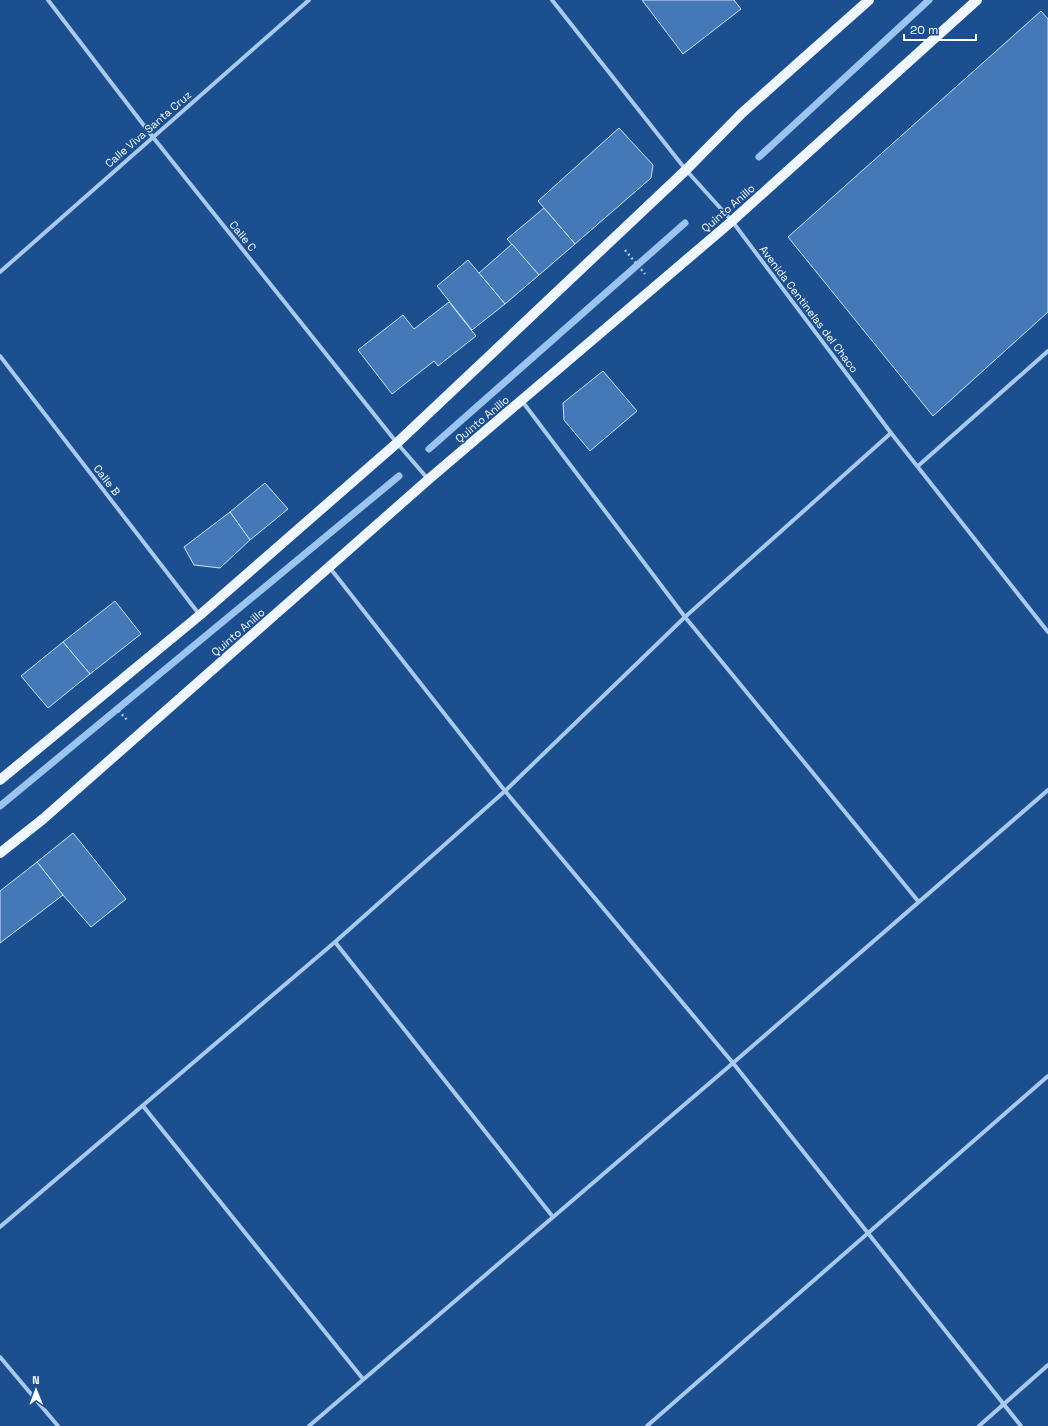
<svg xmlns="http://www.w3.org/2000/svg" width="1048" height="1426" viewBox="0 0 1048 1426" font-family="'Space Grotesk',sans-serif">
  <rect width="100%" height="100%" fill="#1b4f8f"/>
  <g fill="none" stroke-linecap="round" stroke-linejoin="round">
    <g stroke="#9cc4f0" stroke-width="7">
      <path d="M 759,157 L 929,0"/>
      <path d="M 429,449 L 685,223"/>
      <path d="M 0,806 L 399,476"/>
    </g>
  </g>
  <g fill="#4478b7" stroke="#cfe3fa">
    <path d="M 642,0 L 734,0 L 741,9 L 683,54 Z"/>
    <path d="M 1041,11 L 1048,19 L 1048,312 L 933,416 L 788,237 Z"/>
    <path d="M 619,128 L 653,165 L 651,178 L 575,244 L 538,201 Z"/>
    <path d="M 544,208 L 575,244 L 539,275 L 507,239 Z"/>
    <path d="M 512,244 L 539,275 L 505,304 L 479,273 Z"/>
    <path d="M 468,260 L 505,304 L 472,330 L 437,286 Z"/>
    <path d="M 449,302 L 476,336 L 438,366 L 434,361 L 392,394 L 358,350 L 403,315 L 414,329 Z"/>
    <path d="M 603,371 L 637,411 L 590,451 L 564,420 L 563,403 Z"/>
    <path d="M 265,483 L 288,509 L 250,540 L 230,512 Z"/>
    <path d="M 230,512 L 250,540 L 220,568 L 194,565 L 184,547 Z"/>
    <path d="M 115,601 L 141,634 L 90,674 L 63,642 Z"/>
    <path d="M 63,642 L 90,674 L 48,708 L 21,676 Z"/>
    <path d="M 73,833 L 126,899 L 91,927 L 63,895 L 37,862 Z"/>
    <path d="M 37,862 L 63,895 L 0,943 L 0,891 Z"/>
  </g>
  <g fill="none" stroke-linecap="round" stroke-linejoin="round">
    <g stroke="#a9c9ee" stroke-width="2.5" stroke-dasharray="2 3" stroke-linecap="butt">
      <path d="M 625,250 L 645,274"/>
      <path d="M 115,707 L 128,721"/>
    </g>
    <g stroke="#a9c9ee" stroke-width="4">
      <path d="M 48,0 L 152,136 L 397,443 L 428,479"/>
      <path d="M 552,0 L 686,170 L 732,221 L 891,433 L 1048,632"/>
      <path d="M 0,272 L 309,0"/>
      <path d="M 0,356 L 199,614"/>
      <path d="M 522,401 L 685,617 L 918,901"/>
      <path d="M 918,466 L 1048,351"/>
      <path d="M 330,568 L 505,791 L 733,1063 L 1021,1426"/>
      <path d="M 335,942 L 553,1217"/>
      <path d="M 143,1106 L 363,1379"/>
      <path d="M 0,1227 L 335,942 L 505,791 L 685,617 L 891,433"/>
      <path d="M 0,1357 L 58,1426"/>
      <path d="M 309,1426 L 733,1063 L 1048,790"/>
      <path d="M 647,1426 L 1048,1076"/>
      <path d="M 979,1426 L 1048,1365"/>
    </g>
    <g stroke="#f0f6ff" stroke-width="10">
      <path d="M 0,780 L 200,615 L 397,443 L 686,170 L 742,113 L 869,0"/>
      <path d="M 0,853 L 43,819 L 429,479 L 732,221 L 977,0"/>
    </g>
  </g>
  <g text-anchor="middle" stroke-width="3" stroke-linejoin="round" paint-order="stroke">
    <g font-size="11" fill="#fff" stroke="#1b4f8f">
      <text transform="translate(148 129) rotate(-41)" y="4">Calle Viva Santa Cruz</text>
      <text transform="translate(728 208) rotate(-41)" y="4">Quinto Anillo</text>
      <text transform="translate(243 236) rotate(51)" y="4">Calle C</text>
      <text transform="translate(809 309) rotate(53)" y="4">Avenida Centinelas del Chaco</text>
      <text transform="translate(482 419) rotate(-40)" y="4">Quinto Anillo</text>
      <text transform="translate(107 480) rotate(52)" y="4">Calle B</text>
      <text transform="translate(238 632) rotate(-41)" y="4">Quinto Anillo</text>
    </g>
  </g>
  <g transform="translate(36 1390) rotate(359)" stroke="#1b4f8f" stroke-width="3" paint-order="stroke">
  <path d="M0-3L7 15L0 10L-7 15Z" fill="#ffffff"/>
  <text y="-6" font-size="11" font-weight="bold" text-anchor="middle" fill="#ffffff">N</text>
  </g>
  <path d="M904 34v6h72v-6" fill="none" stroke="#ffffff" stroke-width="2"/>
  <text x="910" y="34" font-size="12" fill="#ffffff" stroke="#1b4f8f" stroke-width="3" paint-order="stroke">20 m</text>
</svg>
